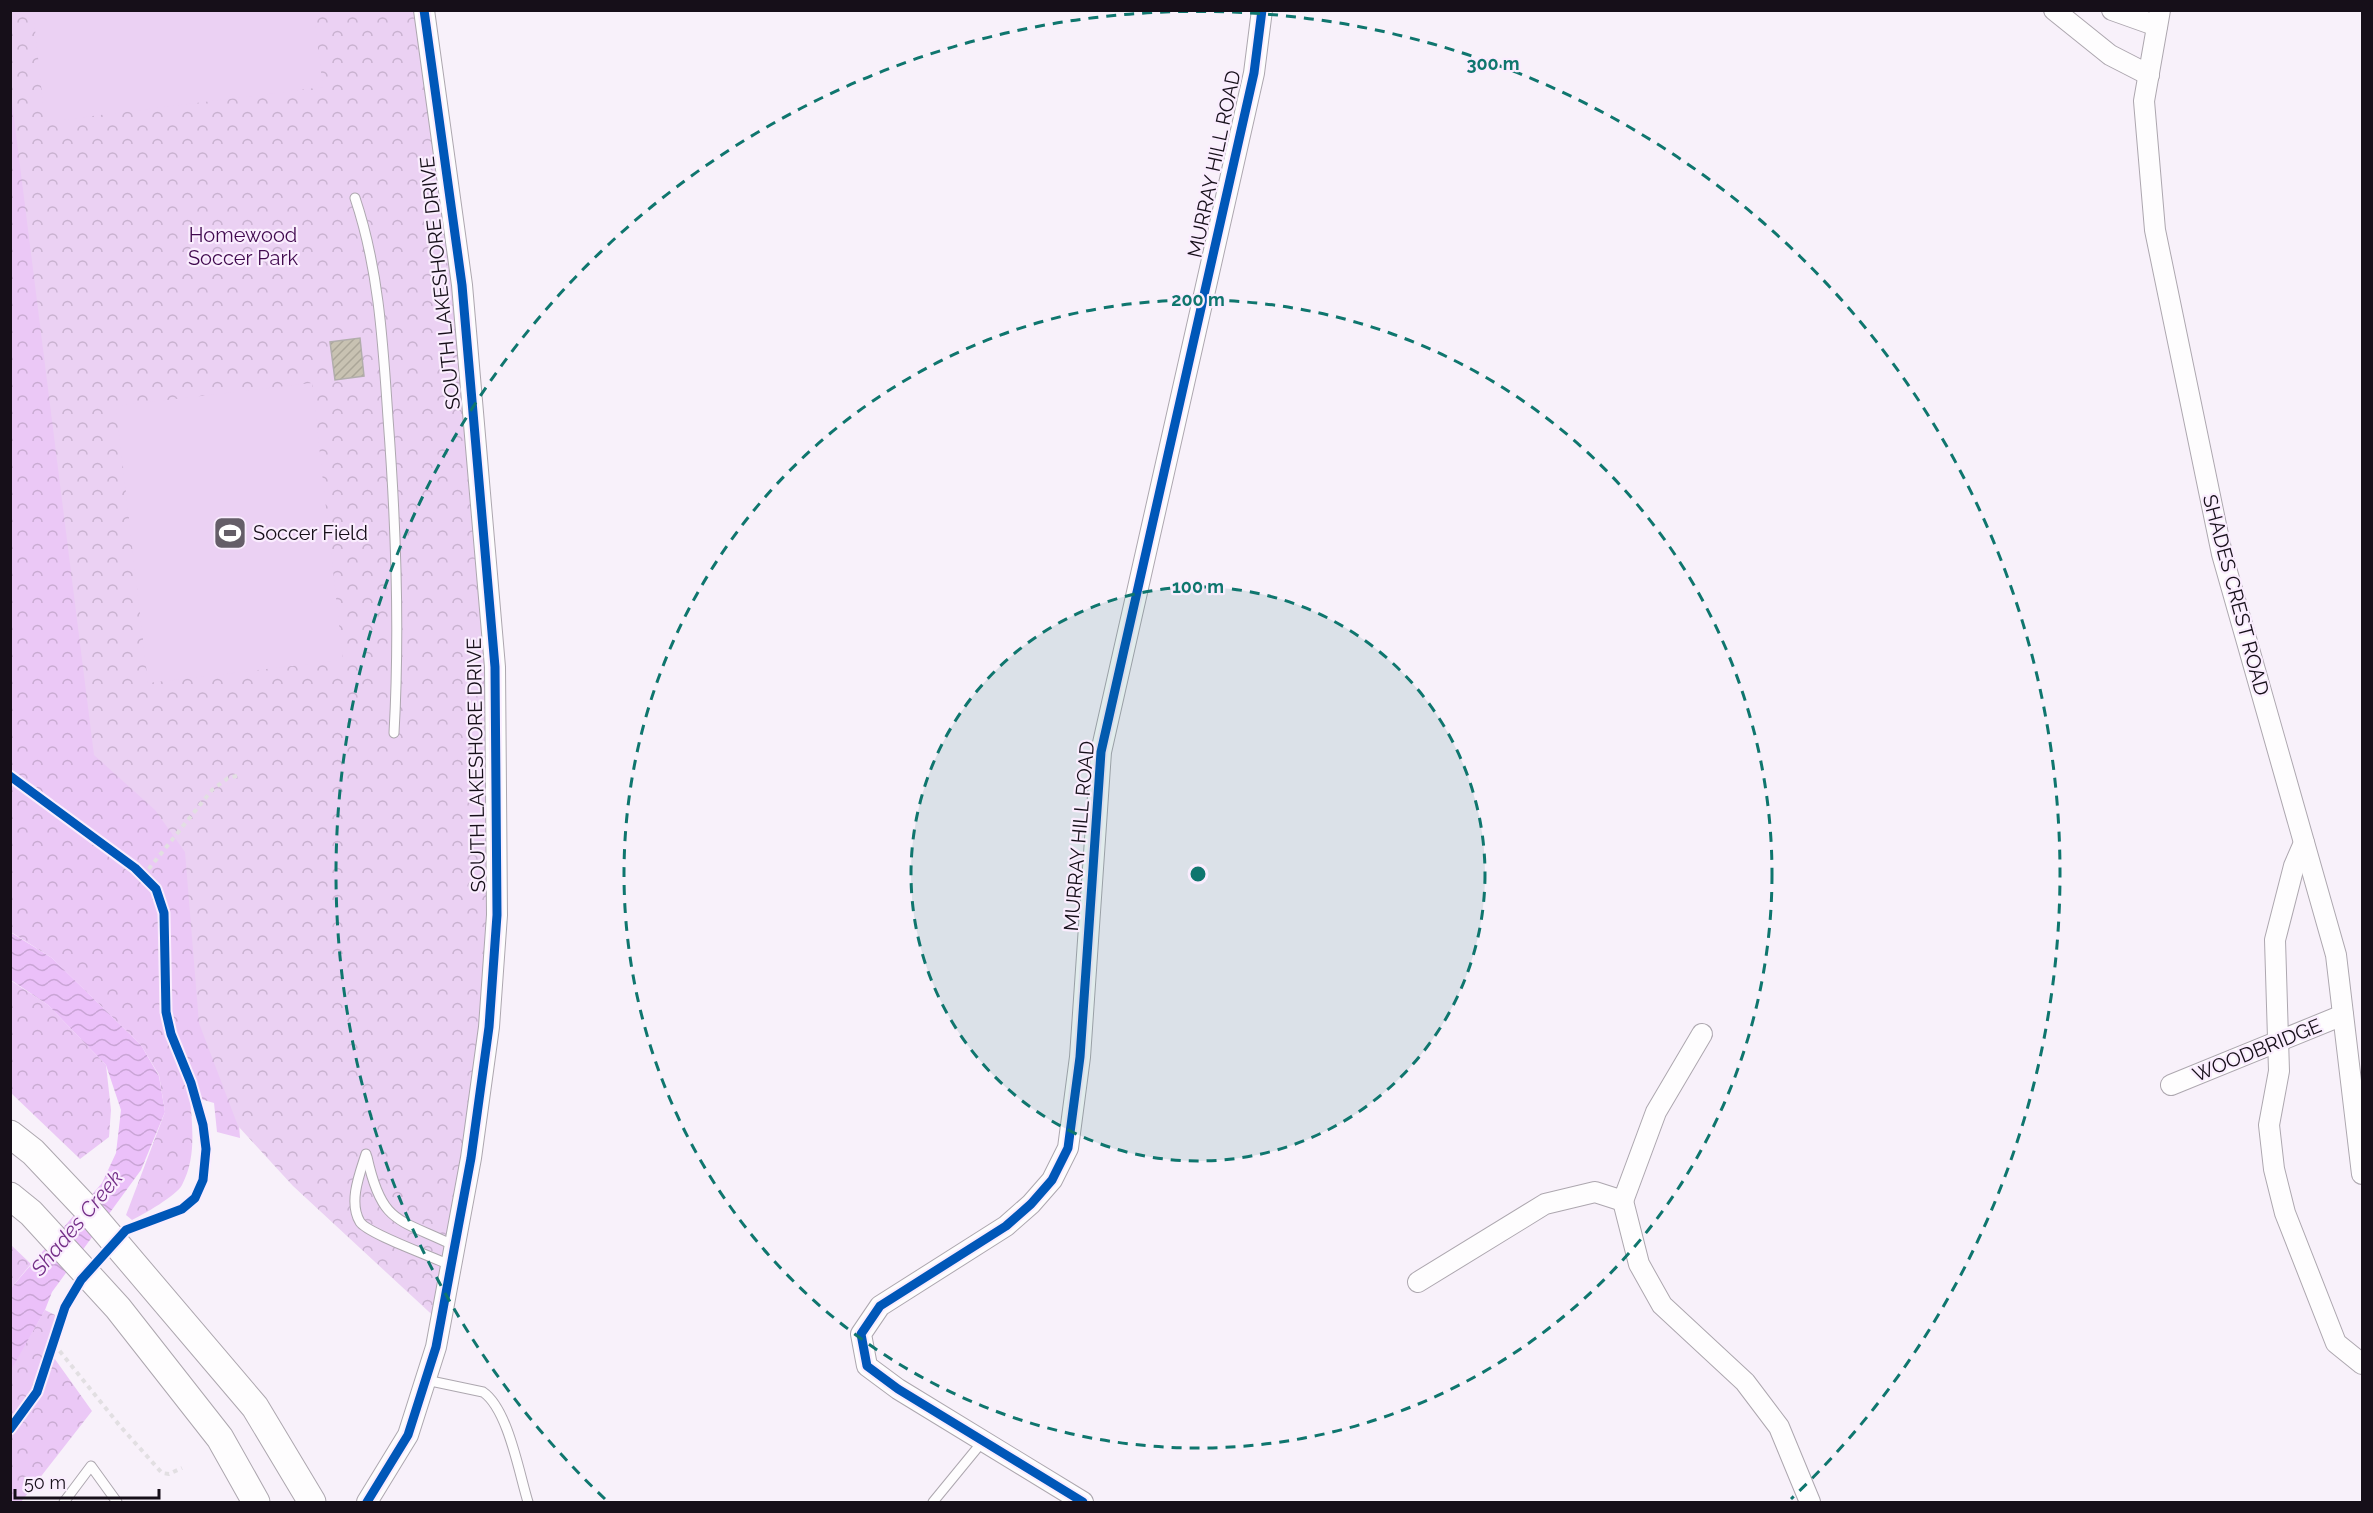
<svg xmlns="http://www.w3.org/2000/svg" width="2373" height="1513" viewBox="0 0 2373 1513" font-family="Raleway,sans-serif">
  <defs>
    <pattern id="forest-crowns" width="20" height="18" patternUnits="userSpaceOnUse" patternTransform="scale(1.5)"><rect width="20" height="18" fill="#ebc8f6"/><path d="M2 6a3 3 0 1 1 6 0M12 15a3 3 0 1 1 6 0" fill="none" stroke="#c9abd2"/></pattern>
    <pattern id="park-crowns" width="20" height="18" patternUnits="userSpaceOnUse" patternTransform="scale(1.5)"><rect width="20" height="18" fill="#ebd1f3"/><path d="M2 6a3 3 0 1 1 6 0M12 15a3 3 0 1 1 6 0" fill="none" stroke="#c9b2d0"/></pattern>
    <pattern id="water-waves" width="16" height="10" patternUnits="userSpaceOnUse" patternTransform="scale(1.5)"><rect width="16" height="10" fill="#ebc0f9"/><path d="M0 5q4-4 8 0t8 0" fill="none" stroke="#c9a4d5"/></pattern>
    <pattern id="building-hatch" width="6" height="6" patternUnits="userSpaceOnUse" patternTransform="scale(1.5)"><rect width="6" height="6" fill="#c8c2b2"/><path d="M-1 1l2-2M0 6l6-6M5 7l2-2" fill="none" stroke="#aba698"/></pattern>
  </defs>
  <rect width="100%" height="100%" fill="#f8f1fa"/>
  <g fill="url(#forest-crowns)">
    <path d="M 10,11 L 187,768 L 236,1081 L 240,1138 L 217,1132 L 214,1103 L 190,1096 C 192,1125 197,1157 182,1185 C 176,1196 144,1214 132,1220 L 126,1215 L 165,1112 L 159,1075 L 141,1045 L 52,958 L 11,932 Z"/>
    <path d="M 10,980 L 48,1005 L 106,1065 L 111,1110 L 109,1137 L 80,1159 L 11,1093 Z"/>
    <path d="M 10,1244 L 31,1264 L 11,1288 L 10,1288 Z"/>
    <path d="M 45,1310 L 55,1315 L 52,1355 L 92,1411 L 21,1502 L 11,1502 L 10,1370 Z"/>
  </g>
  <path fill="url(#park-crowns)" d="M 10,11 L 426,11 L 455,229 L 496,750 L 484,1066 L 441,1323 L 293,1186 L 238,1126 L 199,1023 L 185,852 L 155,810 L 94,755 L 11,94 Z"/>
  <g fill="#ebd1f3">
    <path d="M 33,11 L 313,11 L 323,87 L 45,122 Z"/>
    <path d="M 312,383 L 343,660 L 148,683 L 116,406 Z"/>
  </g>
  <path fill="url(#water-waves)" d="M 10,932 L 52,958 L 141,1045 L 159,1076 L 165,1112 L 141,1170 L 52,1292 L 45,1310 L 11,1370 L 11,1288 L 102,1183 L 116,1153 L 121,1110 L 106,1065 L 48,1005 L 11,980 Z"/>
  <path fill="url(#building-hatch)" stroke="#b1adab" stroke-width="1.5" d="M 360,338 L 364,376 L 335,380 L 330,342 Z"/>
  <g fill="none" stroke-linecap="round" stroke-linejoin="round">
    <g stroke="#ada7af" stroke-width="11">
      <g id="lane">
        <path d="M 355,198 C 379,269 383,344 388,418 C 396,523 400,628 394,733"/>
        <path d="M 366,1154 C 360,1173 348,1202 360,1222 C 368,1234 434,1257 452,1266"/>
        <path d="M 367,1157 C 382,1225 398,1218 455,1246"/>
        <path d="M 426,1380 L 483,1392 C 508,1409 519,1473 528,1502"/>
        <path d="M 64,1502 L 91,1466 L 117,1502"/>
        <path d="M 933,1502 L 983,1441"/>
      </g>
    </g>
    <g stroke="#ada7af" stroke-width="22">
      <g id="street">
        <path d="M 2054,10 L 2110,55 L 2149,75"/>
        <path d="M 2112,10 L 2157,26"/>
        <path d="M 2160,10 L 2144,101 L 2155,230 L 2222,554 L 2336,955 L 2362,1174"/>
        <path d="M 2304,843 L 2294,866 L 2275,940 L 2279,1071 L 2269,1125 L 2274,1169 L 2285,1213 L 2336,1343 L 2362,1364"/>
        <path d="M 2171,1085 L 2343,1015"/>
        <path d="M 1623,1201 L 1639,1264 L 1662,1305 L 1745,1382 L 1779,1427 L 1810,1502"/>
        <path d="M 1623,1201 L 1656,1112 L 1702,1034"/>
        <path d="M 1418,1282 L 1545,1204 L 1595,1192 L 1623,1201"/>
        <path d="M 367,1502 L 408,1435 L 436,1347 L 471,1158 L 489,1027 L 497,915 L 495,667 L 462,285 L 424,10"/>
        <path d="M 1083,1502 L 898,1389 L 867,1366 L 861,1334 L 880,1306 L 1006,1226 L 1031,1204 L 1052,1180 L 1068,1148 L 1080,1057 L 1101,752 L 1254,73 L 1262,10"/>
      </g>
    </g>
    <g stroke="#ada7af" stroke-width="29">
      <g id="secondary">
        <path d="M 10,1134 L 33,1152 L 85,1207 L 255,1407 L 312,1502"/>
        <path d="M 10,1196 L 31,1213 L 118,1308 L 220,1438 L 256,1502"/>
      </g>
    </g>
    <g stroke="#e2dfe2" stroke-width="4" stroke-dasharray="4.5 4.5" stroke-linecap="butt">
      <path d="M 143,876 L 212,790 L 228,778 L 240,775"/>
      <path d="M 54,1344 L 120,1426 L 162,1473 L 169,1474 L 182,1468"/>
    </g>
    <use href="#lane" stroke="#fefdfe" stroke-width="9"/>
    <use href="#street" stroke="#fefdfe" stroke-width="20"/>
    <use href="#secondary" stroke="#fefdfe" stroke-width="27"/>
    <g stroke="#faedfe" stroke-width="13">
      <g id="cycleway">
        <path d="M 10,776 L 135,868 L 156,889 L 164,913 L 166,1012 L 171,1034 L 191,1083 L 203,1125 L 206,1149 L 203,1180 L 195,1198 L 182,1209 L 126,1230 L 81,1280 L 65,1307 L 37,1392 L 10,1429"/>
        <path d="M 367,1502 L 408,1435 L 436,1347 L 471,1158 L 489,1027 L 497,915 L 495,667 L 462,285 L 424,10"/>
        <path d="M 1083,1502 L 898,1389 L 867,1366 L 861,1334 L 880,1306 L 1006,1226 L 1031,1204 L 1052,1180 L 1068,1148 L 1080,1057 L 1101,752 L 1254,73 L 1262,10"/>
      </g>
    </g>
    <use href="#cycleway" stroke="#0057b8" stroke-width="9"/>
  </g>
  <circle cx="1198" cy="874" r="287" fill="#0f766e" fill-opacity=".12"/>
  <g fill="none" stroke="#0f766e" stroke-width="3" stroke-dasharray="10 8">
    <circle cx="1198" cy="874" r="287"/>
    <circle cx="1198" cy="874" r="574"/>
    <path d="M605 1499A862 862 0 1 1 1791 1499"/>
  </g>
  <defs>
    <g id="stadium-square" transform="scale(1.725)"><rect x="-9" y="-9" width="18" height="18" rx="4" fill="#655e68" stroke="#faedfe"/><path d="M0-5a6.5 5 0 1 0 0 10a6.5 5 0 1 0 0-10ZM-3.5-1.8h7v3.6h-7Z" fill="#fff"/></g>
  </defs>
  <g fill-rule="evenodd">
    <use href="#stadium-square" x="230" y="533"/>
  </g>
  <g text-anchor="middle" stroke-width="4.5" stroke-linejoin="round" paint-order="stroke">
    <g font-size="20" fill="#160f19" stroke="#faedfe">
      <text transform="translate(1214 164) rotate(-78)" y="7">MURRAY HILL ROAD</text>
      <text transform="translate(440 283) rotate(-96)" y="7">SOUTH LAKESHORE DRIVE</text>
      <text transform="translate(2236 595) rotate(75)" y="7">SHADES CREST ROAD</text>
      <text transform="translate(476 765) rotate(-91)" y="7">SOUTH LAKESHORE DRIVE</text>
      <text transform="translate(1079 836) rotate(-85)" y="7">MURRAY HILL ROAD</text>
      <text transform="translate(2257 1050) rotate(-22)" y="7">WOODBRIDGE</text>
    </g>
    <g font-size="20" fill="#410a4f" stroke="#faedfe">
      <text x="243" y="242">Homewood<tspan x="243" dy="23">Soccer Park</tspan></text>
    </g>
    <g font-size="20" fill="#160f19" stroke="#faedfe" text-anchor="start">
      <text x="253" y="540">Soccer Field</text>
    </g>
    <g font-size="21" font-style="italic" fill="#742f88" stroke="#faedfe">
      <text transform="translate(77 1223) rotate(-50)" y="7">Shades Creek</text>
    </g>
  </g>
  <circle cx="1198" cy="874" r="9" fill="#0f766e" stroke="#faedfe" stroke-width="3"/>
  <g font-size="18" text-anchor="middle" font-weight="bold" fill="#0f766e" stroke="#faedfe" stroke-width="4.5" stroke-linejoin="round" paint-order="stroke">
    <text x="1493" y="70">300 m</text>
    <text x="1198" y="306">200 m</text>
    <text x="1198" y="593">100 m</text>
  </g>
  <rect width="2373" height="1513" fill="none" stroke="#160f19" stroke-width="24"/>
  <path d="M15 1489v9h144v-9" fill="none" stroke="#160f19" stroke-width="3"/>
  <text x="24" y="1489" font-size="18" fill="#160f19" stroke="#faedfe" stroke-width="4.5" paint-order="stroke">50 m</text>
</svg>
